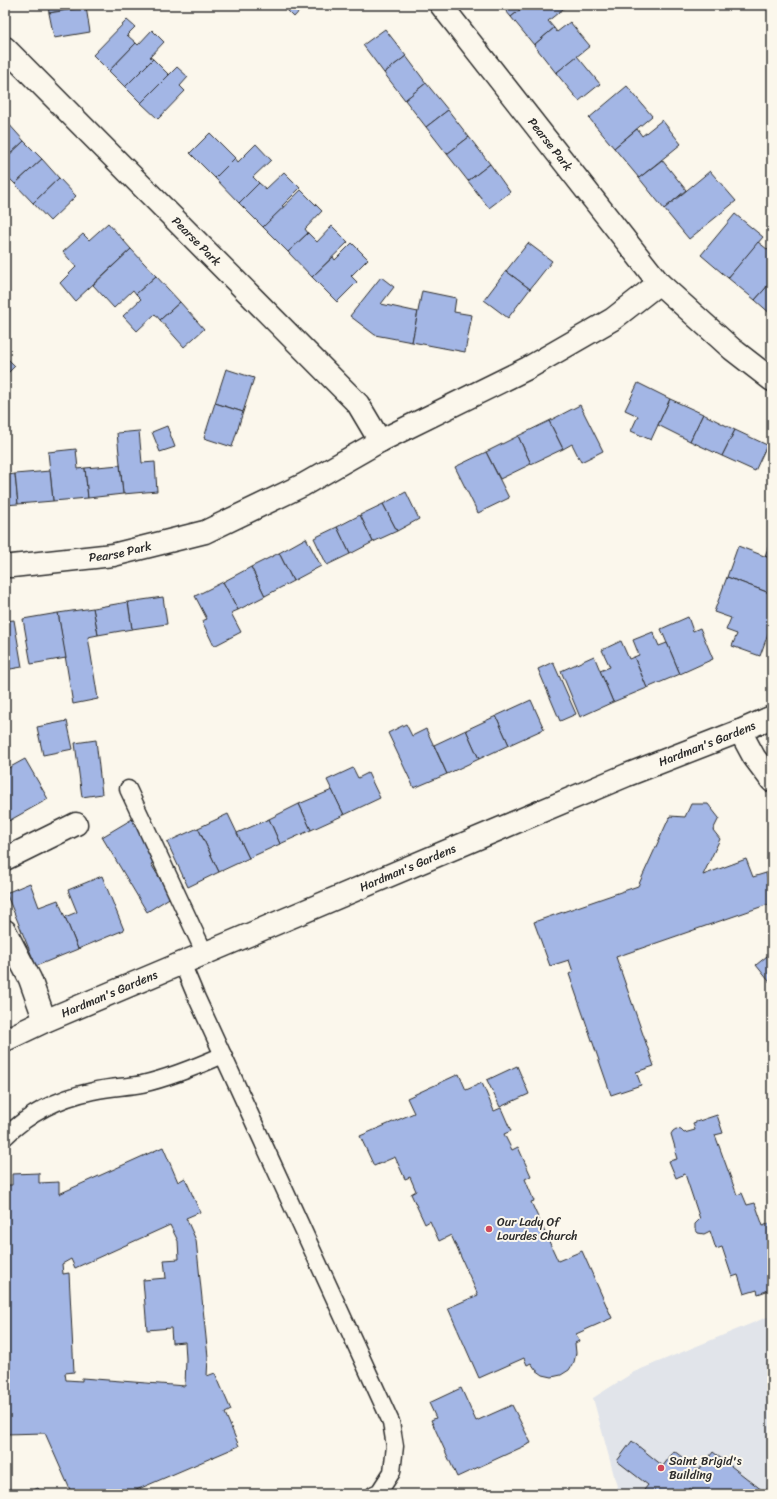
<svg xmlns="http://www.w3.org/2000/svg" width="777" height="1499" viewBox="0 0 777 1499" font-family="Sriracha,sans-serif">
  <rect width="100%" height="100%" fill="#fbf7ec"/>
  <filter id="ink" filterUnits="userSpaceOnUse"><feTurbulence type="fractalNoise" baseFrequency=".025" numOctaves="2"/><feDisplacementMap in="SourceGraphic" scale="8" xChannelSelector="R" yChannelSelector="G"/><feConvolveMatrix kernelMatrix="1 2 1 2 8 2 1 2 1" color-interpolation-filters="sRGB"/></filter>
  <g filter="url(#ink)">
    <path fill="#e1e4ea" d="M 772,1315 L 772,1494 L 619,1494 L 593,1398 L 634,1372 Z"/>
    <g fill="#a3b6e5" stroke="#2b2b2b" fill-rule="evenodd">
      <path d="M 48,5 L 86,5 L 86,7 L 49,13 Z"/>
      <path d="M 282,5 L 305,5 L 294,17 Z"/>
      <path d="M 501,5 L 526,5 L 511,17 Z"/>
      <path d="M 526,5 L 568,5 L 548,21 L 554,28 L 534,45 L 511,17 Z"/>
      <path d="M 86,7 L 90,32 L 54,38 L 49,13 Z"/>
      <path d="M 127,20 L 135,27 L 127,35 L 136,43 L 109,71 L 93,55 Z"/>
      <path d="M 570,22 L 590,46 L 556,73 L 534,45 L 554,28 L 557,32 Z"/>
      <path d="M 385,29 L 406,56 L 384,73 L 363,45 Z"/>
      <path d="M 152,30 L 164,42 L 150,57 L 153,59 L 125,87 L 109,71 L 136,43 L 138,45 Z"/>
      <path d="M 406,56 L 426,83 L 405,100 L 384,73 Z"/>
      <path d="M 577,56 L 600,84 L 579,101 L 556,73 Z"/>
      <path d="M 153,59 L 169,75 L 141,103 L 125,87 Z"/>
      <path d="M 177,67 L 188,77 L 180,86 L 185,91 L 158,119 L 141,103 Z"/>
      <path d="M 426,83 L 448,110 L 426,127 L 405,100 Z"/>
      <path d="M 627,86 L 652,116 L 614,148 L 589,118 Z"/>
      <path d="M 448,110 L 469,137 L 447,154 L 426,127 Z"/>
      <path d="M 662,120 L 681,144 L 639,178 L 614,148 L 637,129 L 642,136 Z"/>
      <path d="M 7,122 L 24,141 L 5,159 L 5,124 Z"/>
      <path d="M 210,133 L 235,158 L 215,178 L 190,153 Z"/>
      <path d="M 469,137 L 490,164 L 468,181 L 447,154 Z"/>
      <path d="M 24,141 L 42,159 L 15,184 L 5,174 L 5,159 Z"/>
      <path d="M 256,144 L 271,160 L 253,177 L 259,183 L 239,203 L 215,178 L 235,158 L 238,162 Z"/>
      <path d="M 42,159 L 59,178 L 33,203 L 15,184 Z"/>
      <path d="M 662,160 L 686,190 L 664,209 L 639,178 Z"/>
      <path d="M 490,164 L 510,192 L 489,208 L 468,181 Z"/>
      <path d="M 710,171 L 736,201 L 689,239 L 664,209 Z"/>
      <path d="M 284,172 L 300,188 L 282,206 L 284,207 L 263,227 L 239,203 L 259,183 L 266,189 Z"/>
      <path d="M 59,178 L 76,196 L 50,221 L 33,203 Z"/>
      <path d="M 301,190 L 322,211 L 305,229 L 308,233 L 288,252 L 263,227 Z"/>
      <path d="M 735,214 L 763,237 L 728,278 L 701,255 Z"/>
      <path d="M 108,223 L 131,249 L 75,301 L 60,283 L 76,267 L 63,252 L 83,234 L 89,240 Z"/>
      <path d="M 332,226 L 348,242 L 312,277 L 288,252 L 308,233 L 317,242 Z"/>
      <path d="M 758,242 L 772,253 L 772,270 L 768,274 L 772,278 L 772,281 L 755,300 L 728,278 Z"/>
      <path d="M 352,243 L 368,259 L 351,276 L 357,282 L 337,302 L 312,277 L 333,257 L 335,260 Z"/>
      <path d="M 528,243 L 552,261 L 530,289 L 506,271 Z"/>
      <path d="M 131,249 L 156,276 L 136,294 L 133,290 L 114,308 L 93,285 Z"/>
      <path d="M 506,271 L 530,289 L 508,318 L 484,300 Z"/>
      <path d="M 156,276 L 180,302 L 160,320 L 155,314 L 137,331 L 123,316 L 141,299 L 136,294 Z"/>
      <path d="M 381,277 L 394,287 L 381,304 L 418,312 L 412,342 L 375,335 L 350,316 Z"/>
      <path d="M 772,281 L 772,315 L 755,300 Z"/>
      <path d="M 422,291 L 456,298 L 454,312 L 472,315 L 465,352 L 412,342 Z"/>
      <path d="M 180,302 L 204,329 L 184,347 L 160,320 Z"/>
      <path d="M 5,356 L 15,366 L 5,376 Z"/>
      <path d="M 226,369 L 254,378 L 243,412 L 215,403 Z"/>
      <path d="M 638,383 L 670,399 L 651,440 L 631,431 L 638,416 L 625,410 Z"/>
      <path d="M 670,399 L 703,414 L 690,441 L 658,425 Z"/>
      <path d="M 215,403 L 243,412 L 232,447 L 204,438 Z"/>
      <path d="M 580,405 L 603,451 L 581,462 L 572,444 L 563,449 L 549,421 Z"/>
      <path d="M 703,414 L 735,430 L 722,456 L 690,441 Z"/>
      <path d="M 549,421 L 563,449 L 531,464 L 518,436 Z"/>
      <path d="M 167,426 L 175,447 L 160,452 L 152,432 Z"/>
      <path d="M 735,430 L 767,445 L 755,471 L 722,456 Z"/>
      <path d="M 139,431 L 142,463 L 155,462 L 157,491 L 123,494 L 117,433 Z"/>
      <path d="M 518,436 L 531,464 L 500,479 L 486,452 Z"/>
      <path d="M 76,449 L 78,469 L 85,468 L 88,498 L 53,501 L 48,452 Z"/>
      <path d="M 486,452 L 509,498 L 478,513 L 455,467 Z"/>
      <path d="M 5,456 L 7,475 L 15,474 L 18,504 L 5,505 Z"/>
      <path d="M 120,465 L 123,494 L 88,498 L 85,468 Z"/>
      <path d="M 50,471 L 53,501 L 18,504 L 15,474 Z"/>
      <path d="M 406,492 L 419,519 L 397,531 L 383,504 Z"/>
      <path d="M 383,504 L 397,531 L 373,542 L 360,515 Z"/>
      <path d="M 360,515 L 373,542 L 350,554 L 337,527 Z"/>
      <path d="M 337,527 L 350,554 L 327,565 L 314,538 Z"/>
      <path d="M 772,537 L 772,559 L 765,556 Z"/>
      <path d="M 306,538 L 321,566 L 293,581 L 279,553 Z"/>
      <path d="M 738,546 L 772,559 L 772,594 L 727,577 Z"/>
      <path d="M 279,553 L 293,581 L 265,596 L 251,567 Z"/>
      <path d="M 251,567 L 265,596 L 238,610 L 223,582 Z"/>
      <path d="M 727,577 L 772,594 L 772,623 L 760,656 L 732,646 L 737,634 L 726,630 L 731,618 L 714,612 Z"/>
      <path d="M 223,582 L 238,610 L 231,613 L 241,632 L 214,646 L 202,621 L 207,619 L 195,596 Z"/>
      <path d="M 163,597 L 167,624 L 132,629 L 128,602 Z"/>
      <path d="M 128,602 L 132,629 L 98,635 L 93,608 Z"/>
      <path d="M 93,608 L 98,635 L 88,637 L 98,699 L 73,704 L 58,613 Z"/>
      <path d="M 58,613 L 66,658 L 31,664 L 23,619 Z"/>
      <path d="M 688,617 L 693,631 L 700,628 L 713,659 L 680,674 L 661,629 Z"/>
      <path d="M 14,620 L 22,667 L 5,670 L 5,621 Z"/>
      <path d="M 653,632 L 659,646 L 667,643 L 680,674 L 647,688 L 634,657 L 639,655 L 633,640 Z"/>
      <path d="M 621,641 L 629,659 L 634,657 L 647,688 L 613,702 L 600,671 L 610,667 L 602,650 Z"/>
      <path d="M 594,656 L 613,702 L 580,717 L 561,671 Z"/>
      <path d="M 553,662 L 576,714 L 560,721 L 538,669 Z"/>
      <path d="M 531,700 L 544,729 L 509,745 L 496,716 Z"/>
      <path d="M 496,716 L 509,745 L 479,759 L 466,730 Z"/>
      <path d="M 67,721 L 73,749 L 43,755 L 37,727 Z"/>
      <path d="M 406,724 L 412,736 L 426,729 L 447,774 L 414,788 L 388,733 Z"/>
      <path d="M 466,730 L 479,759 L 447,774 L 434,745 Z"/>
      <path d="M 96,740 L 102,794 L 82,797 L 75,743 Z"/>
      <path d="M 25,759 L 48,799 L 5,823 L 5,770 Z"/>
      <path d="M 353,768 L 358,778 L 368,773 L 380,798 L 344,815 L 327,780 Z"/>
      <path d="M 332,790 L 344,815 L 311,830 L 299,804 Z"/>
      <path d="M 299,804 L 311,830 L 280,844 L 269,819 Z"/>
      <path d="M 691,804 L 708,804 L 719,818 L 713,830 L 720,839 L 703,875 L 746,859 L 753,877 L 766,873 L 772,889 L 772,903 L 616,957 L 654,1066 L 636,1072 L 641,1085 L 611,1095 L 569,974 L 573,972 L 569,960 L 550,966 L 534,922 L 638,886 L 670,816 L 685,817 Z"/>
      <path d="M 228,814 L 249,858 L 219,872 L 198,828 Z"/>
      <path d="M 134,818 L 159,860 L 151,864 L 171,897 L 147,912 L 102,837 Z"/>
      <path d="M 269,819 L 280,844 L 249,858 L 237,833 Z"/>
      <path d="M 198,828 L 219,872 L 188,887 L 167,842 Z"/>
      <path d="M 102,876 L 124,930 L 78,949 L 65,917 L 77,912 L 68,890 Z"/>
      <path d="M 30,883 L 39,907 L 58,900 L 78,949 L 36,966 L 6,893 Z"/>
      <path d="M 772,952 L 772,985 L 756,965 Z"/>
      <path d="M 517,1066 L 529,1094 L 500,1107 L 487,1080 Z"/>
      <path d="M 459,1074 L 466,1090 L 482,1083 L 494,1111 L 501,1108 L 511,1131 L 504,1134 L 512,1150 L 518,1147 L 531,1176 L 525,1179 L 534,1201 L 531,1202 L 558,1261 L 582,1251 L 612,1318 L 576,1334 L 579,1341 L 575,1343 L 576,1353 L 574,1362 L 569,1370 L 561,1375 L 552,1377 L 543,1375 L 536,1370 L 531,1363 L 527,1365 L 524,1358 L 479,1378 L 448,1308 L 478,1295 L 451,1235 L 439,1241 L 430,1221 L 425,1224 L 411,1194 L 416,1191 L 410,1177 L 405,1179 L 395,1157 L 374,1166 L 360,1136 L 414,1113 L 407,1098 Z"/>
      <path d="M 717,1115 L 723,1133 L 715,1135 L 737,1195 L 742,1193 L 747,1205 L 755,1203 L 763,1226 L 772,1222 L 772,1289 L 758,1294 L 757,1290 L 744,1294 L 738,1275 L 732,1277 L 722,1247 L 716,1249 L 710,1231 L 704,1234 L 698,1233 L 695,1229 L 695,1224 L 700,1219 L 685,1174 L 676,1178 L 669,1161 L 677,1159 L 675,1152 L 676,1151 L 671,1134 L 673,1131 L 676,1129 L 681,1130 L 684,1133 L 695,1130 L 693,1123 Z"/>
      <path d="M 163,1147 L 178,1182 L 185,1178 L 200,1212 L 186,1218 L 196,1240 L 208,1357 L 207,1376 L 215,1373 L 231,1410 L 225,1413 L 239,1446 L 127,1494 L 72,1494 L 45,1433 L 5,1434 L 5,1185 L 12,1185 L 12,1174 L 39,1173 L 39,1183 L 59,1182 L 59,1194 ZM 170,1225 L 178,1241 L 179,1259 L 164,1260 L 166,1278 L 143,1280 L 147,1330 L 171,1328 L 172,1343 L 185,1342 L 186,1359 L 185,1386 L 82,1378 L 82,1381 L 66,1380 L 65,1373 L 74,1372 L 69,1273 L 63,1274 L 62,1264 L 71,1259 L 75,1268 Z"/>
      <path d="M 461,1388 L 476,1421 L 512,1405 L 531,1443 L 457,1477 L 431,1420 L 436,1418 L 429,1403 Z"/>
      <path d="M 632,1441 L 663,1466 L 674,1451 L 699,1470 L 713,1452 L 767,1494 L 698,1494 L 690,1488 L 686,1494 L 641,1494 L 648,1485 L 617,1461 Z"/>
      <path d="M 38,1488 L 42,1494 L 24,1494 Z"/>
    </g>
    <g fill="none" stroke-linecap="round" stroke-linejoin="round">
      <g stroke="#2b2b2b" stroke-width="19">
        <g id="lane">
          <path d="M 128,789 L 205,954"/>
          <path d="M 182,963 L 195,994 L 391,1422 L 395,1446 L 392,1472 L 379,1492 L 374,1494"/>
          <path d="M 5,1137 C 29,1113 60,1098 93,1091 C 109,1087 126,1087 142,1084 C 169,1078 198,1066 223,1055"/>
        </g>
      </g>
      <g stroke="#2b2b2b" stroke-width="25">
        <g id="street">
          <path id="s1" d="M 441,5 L 659,283 L 732,349 L 772,380"/>
          <path id="s2" d="M 5,48 L 358,404 L 380,441"/>
          <path id="s3" d="M 5,566 L 12,566 L 113,555 L 205,532 L 303,485 L 380,441 L 528,368 L 613,319 L 659,283"/>
          <path d="M 740,731 L 754,757 L 772,781"/>
          <path d="M 5,859 L 76,824"/>
          <path d="M 5,931 L 30,979 L 45,1021"/>
        </g>
      </g>
      <g stroke="#2b2b2b" stroke-width="25">
        <g id="secondary">
          <path id="s4" d="M 5,1040 L 45,1021 L 627,775 L 740,731 L 772,717"/>
        </g>
      </g>
      <use href="#lane" stroke="#fbf7ec" stroke-width="16"/>
      <use href="#street" stroke="#fbf7ec" stroke-width="22"/>
      <use href="#secondary" stroke="#fbf7ec" stroke-width="22"/>
    </g>
  </g>
  <g fill="#d1495b" stroke="#fbf7ec" stroke-width="1.5">
    <circle cx="489" cy="1229" r="4"/>
    <circle cx="661" cy="1468" r="4"/>
  </g>
  <g text-anchor="middle" stroke-width="4" stroke-linejoin="round" paint-order="stroke">
    <g font-size="12" fill="#2b2b2b" stroke="#fbf7ec">
      <text dy="4" stroke="none"><textPath href="#s1" startOffset="177">Pearse Park</textPath></text>
      <text dy="4" stroke="none"><textPath href="#s2" startOffset="272">Pearse Park</textPath></text>
      <text dy="4" stroke="none"><textPath href="#s3" startOffset="116">Pearse Park</textPath></text>
      <text dy="4" stroke="none"><textPath href="#s4" startOffset="762">Hardman's Gardens</textPath></text>
      <text dy="4" stroke="none"><textPath href="#s4" startOffset="438">Hardman's Gardens</textPath></text>
      <text dy="4" stroke="none"><textPath href="#s4" startOffset="114">Hardman's Gardens</textPath></text>
    </g>
    <g font-size="12" fill="#2b2b2b" stroke="#fbf7ec" text-anchor="start">
      <text x="497" y="1226">Our Lady Of<tspan x="497" dy="14">Lourdes Church</tspan></text>
      <text x="669" y="1465">Saint Brigid's<tspan x="669" dy="14">Building</tspan></text>
    </g>
  </g>
  <rect width="777" height="1499" fill="none" stroke="#fbf7ec" stroke-width="20"/>
  <rect x="10" y="10" width="757" height="1479" fill="none" stroke="#2b2b2b" stroke-width="1.5" filter="url(#ink)"/>
</svg>
